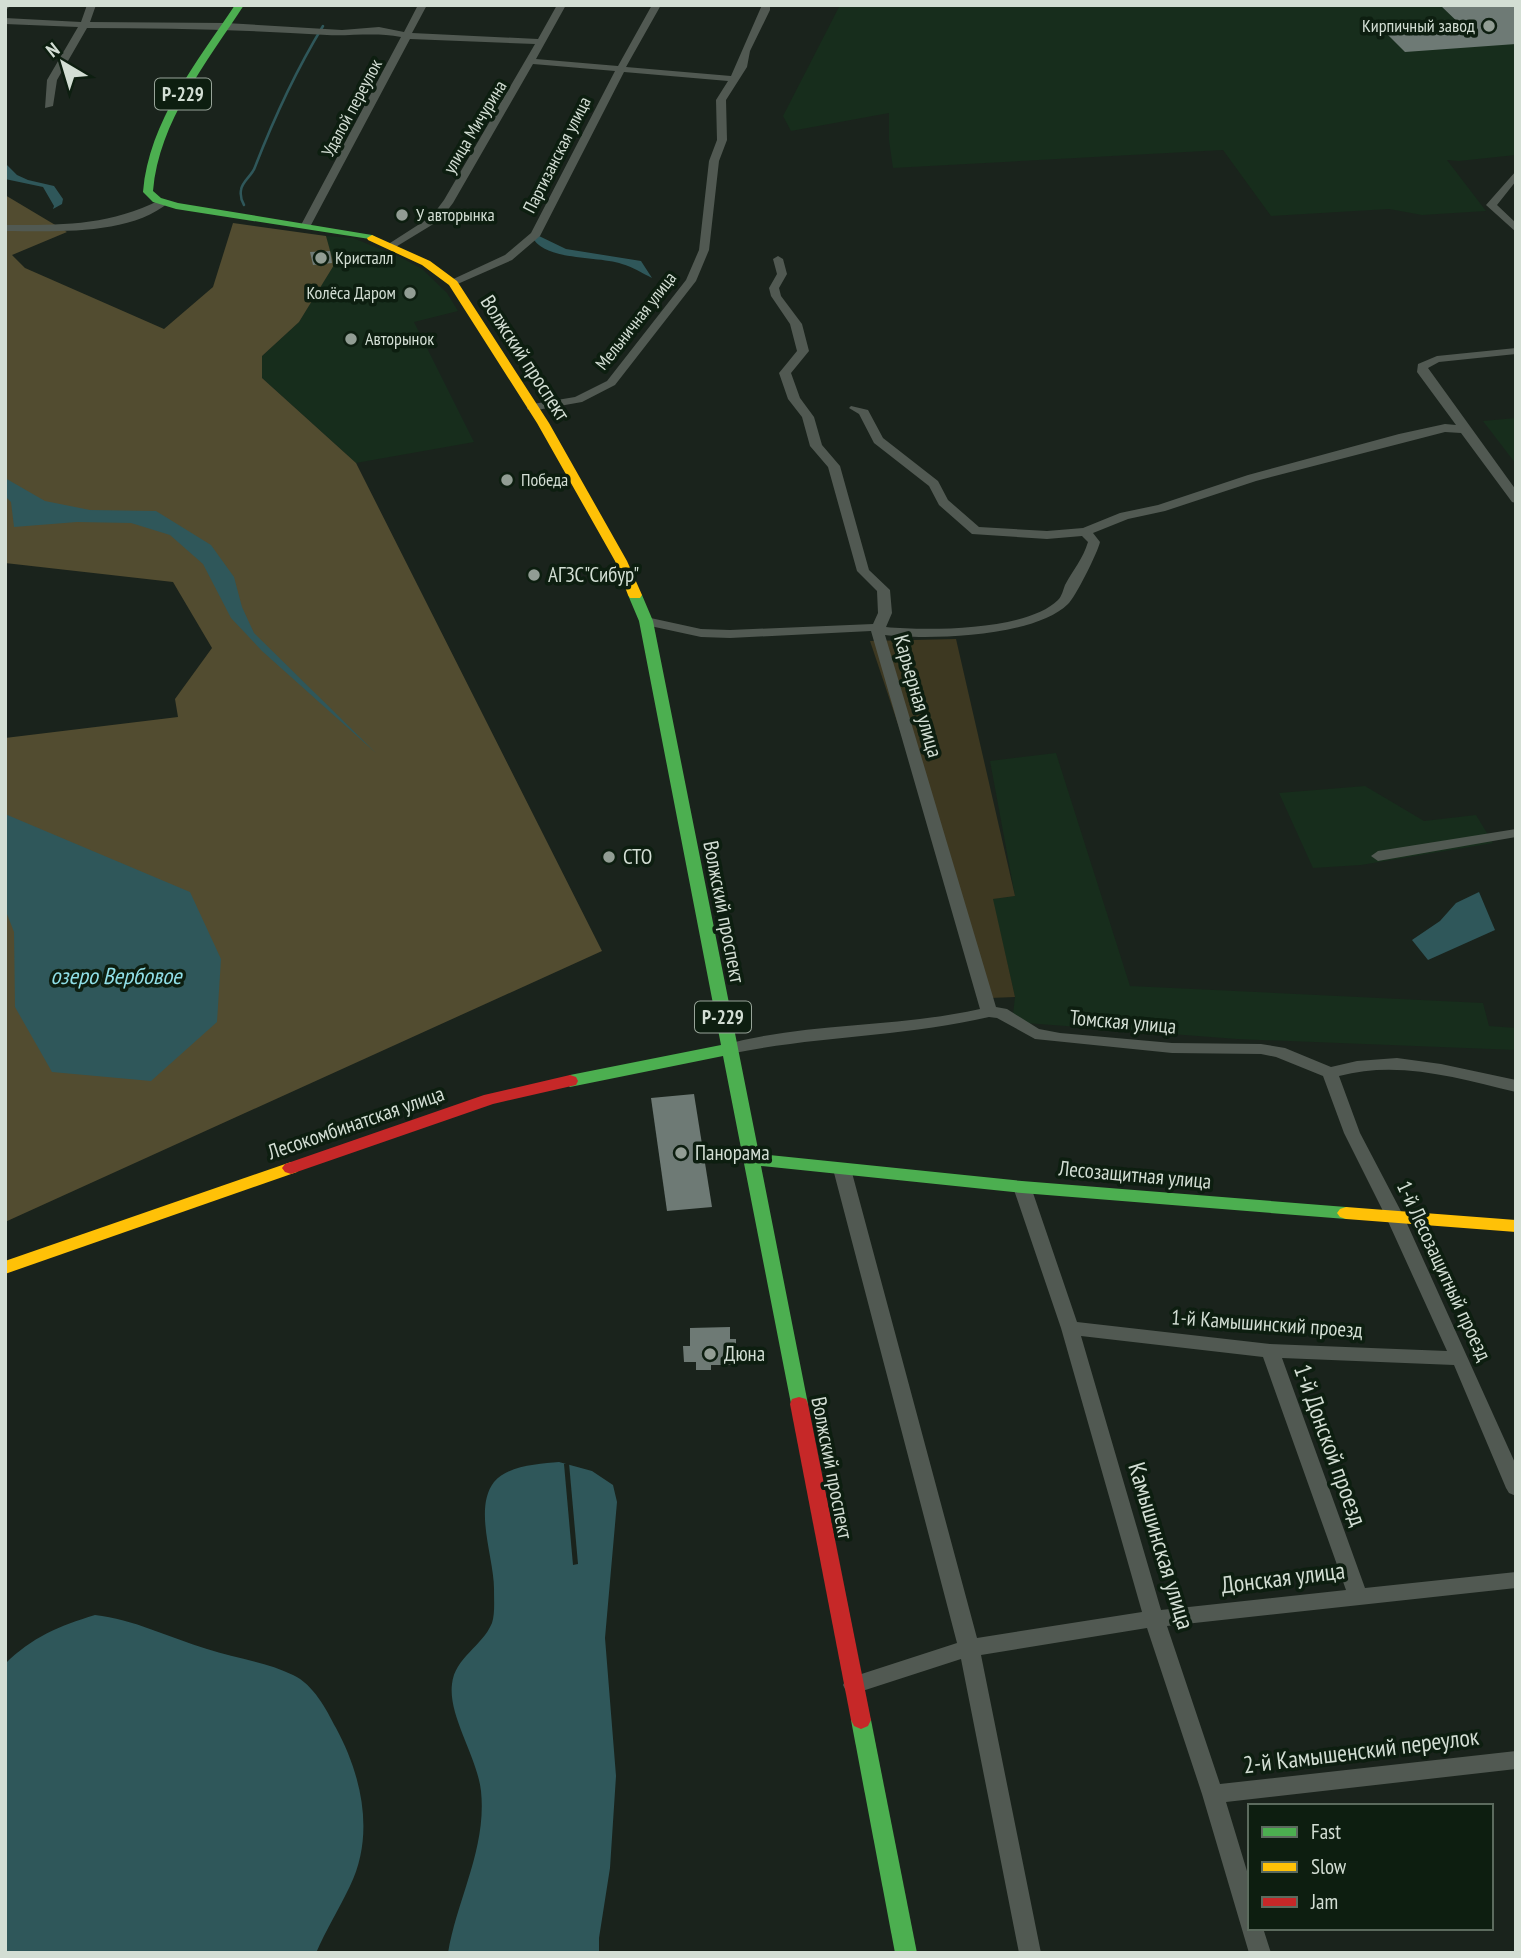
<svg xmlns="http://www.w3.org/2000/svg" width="1521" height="1958" viewBox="0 0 1521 1958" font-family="'PT Sans Narrow',sans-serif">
  <rect width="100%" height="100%" fill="#1a231c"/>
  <g fill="#172d1c">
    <path d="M 840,5 L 1516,5 L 1516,155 L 1459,161 L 1447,160 L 1486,211 L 1422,215 L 1389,209 L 1271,216 L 1223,150 L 893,168 L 889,140 L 889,113 L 791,131 L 783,116 Z"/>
    <path d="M 326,236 L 353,238 L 400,257 L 422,269 L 447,293 L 458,311 L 414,322 L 474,442 L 356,463 L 262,378 L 262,356 L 299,322 L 333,266 Z"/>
    <path d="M 1516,418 L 1516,464 L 1483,421 Z"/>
    <path d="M 1056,753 L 1130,986 L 1483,1003 L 1489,1026 L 1516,1028 L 1516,1050 L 1237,1039 L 1012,1022 L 1015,997 L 992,899 L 1015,896 L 990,761 Z"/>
    <path d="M 1365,786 L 1424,821 L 1476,815 L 1493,843 L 1361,865 L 1313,868 L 1279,793 Z"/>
  </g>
  <path fill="#3d3821" d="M 956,639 L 1015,896 L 993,899 L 1015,997 L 990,998 L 870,641 Z"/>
  <path fill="#524c30" d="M 5,195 L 67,232 L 12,255 L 25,268 L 164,329 L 213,287 L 233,223 L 326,236 L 334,265 L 299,322 L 262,356 L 262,378 L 356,463 L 602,951 L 5,1222 L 5,738 L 178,717 L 175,699 L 212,648 L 173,582 L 5,563 Z"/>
  <g fill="#2f575a">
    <path d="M 5,163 L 17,175 L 28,180 L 54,186 L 63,199 L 62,204 L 53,209 L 54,206 L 43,187 L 5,179 Z"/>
    <path d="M 539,236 L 566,249 L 641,261 L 652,278 C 642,273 633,267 622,264 C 600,256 549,261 534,240 Z"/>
    <path d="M 5,478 L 45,501 L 90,510 L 156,511 L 211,545 L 234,577 L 242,607 L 254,633 L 376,753 L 262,651 L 231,618 L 203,564 L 170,535 L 131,523 L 77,522 L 14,527 L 11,502 L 5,496 Z"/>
    <path d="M 5,814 L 190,892 L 221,959 L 217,1022 L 151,1081 L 52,1072 L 15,1007 L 14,932 L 5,909 Z"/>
    <path d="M 1479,892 L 1495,930 L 1428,960 L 1412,940 L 1440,921 L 1456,903 Z"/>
    <path d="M 559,1462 L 592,1471 L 613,1485 L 617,1502 L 605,1638 L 616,1776 L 610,1868 L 599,1938 L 599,1953 L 448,1953 C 457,1899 487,1848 481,1791 C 477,1756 448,1716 452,1684 C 455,1657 482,1647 492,1623 C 495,1614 494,1601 494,1591 C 495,1560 473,1509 494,1482 C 508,1465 539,1464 559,1462 Z"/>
    <path d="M 95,1615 C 133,1619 170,1638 207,1649 C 234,1658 267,1662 293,1675 C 314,1685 326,1709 336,1728 C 362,1776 375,1835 350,1886 C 339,1909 326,1930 316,1953 L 5,1953 L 5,1664 C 32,1637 59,1626 95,1615 Z"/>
  </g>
  <path fill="#1a231c" d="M 569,1463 L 578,1564 L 573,1565 L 564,1464 Z"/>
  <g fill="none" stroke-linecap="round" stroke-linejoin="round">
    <path stroke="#2f575a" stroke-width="2.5" d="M 244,205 C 241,200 240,196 241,190 C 242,181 252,176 255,167 C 274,118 295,72 323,26"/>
  </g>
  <g fill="#6e7a75">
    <path d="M 1440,5 L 1516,5 L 1516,44 L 1405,52 L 1388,35 L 1465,29 Z"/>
    <path d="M 330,251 L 332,263 L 313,265 L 310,252 Z"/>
    <path d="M 694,1094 L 712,1207 L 667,1211 L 651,1098 Z"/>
    <path d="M 730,1327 L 730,1339 L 736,1339 L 736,1365 L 711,1365 L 711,1370 L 696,1370 L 696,1362 L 684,1362 L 683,1346 L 690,1346 L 690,1328 Z"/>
  </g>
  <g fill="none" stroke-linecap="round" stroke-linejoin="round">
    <g fill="#515952" fill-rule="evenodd">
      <path d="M 5,5 L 11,5 L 5,11 Z"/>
      <path d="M 87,5 L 96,5 L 90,22 L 226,23 L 342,30 L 379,27 L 404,32 L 418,5 L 427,5 L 412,33 L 538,39 L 557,5 L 566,5 L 536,59 L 618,66 L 652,5 L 661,5 L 626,67 L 731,76 L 762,5 L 770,5 L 770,10 L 750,51 L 747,67 L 726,100 L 727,140 L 719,161 L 709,250 L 696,281 L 615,385 L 582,402 L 531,411 L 527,409 L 527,405 L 575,397 L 607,381 L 686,280 L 699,250 L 709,161 L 717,140 L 716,100 L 728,81 L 624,72 L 540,236 L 512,260 L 453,286 L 449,285 L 449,281 L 505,255 L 531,233 L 615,71 L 533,64 L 453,203 L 440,220 L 394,248 L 390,247 L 390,243 L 432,216 L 444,200 L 535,44 L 410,39 L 311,225 L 306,228 L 301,225 L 401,37 C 376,32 353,36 327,35 C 247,30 167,28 87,28 L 57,80 L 53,106 L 45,108 L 47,80 L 78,27 L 5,24 L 5,18 L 81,22 Z"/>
      <path d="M 1516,171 L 1516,181 L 1497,205 L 1516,223 L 1516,232 L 1486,205 Z"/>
      <path d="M 160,200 L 169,202 C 130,236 54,231 5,231 L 5,225 C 62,225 108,226 160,200 Z"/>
      <path d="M 778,256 L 783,259 L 787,274 L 779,288 L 781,296 L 802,324 L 809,351 L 791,373 L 800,398 L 814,417 L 822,445 L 840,466 L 869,570 L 890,590 L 892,613 L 886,627 C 927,631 1027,631 1058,600 C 1062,596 1063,590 1065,585 C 1073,570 1083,559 1088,542 L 1082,536 L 1047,539 L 972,534 L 939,505 L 929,486 L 874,443 L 859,414 L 849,408 L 851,406 L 868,410 L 883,438 L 938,481 L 948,500 L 979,527 L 1047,531 L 1083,528 L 1120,513 L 1158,505 L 1248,475 L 1399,434 L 1445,424 L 1456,425 L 1417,372 L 1418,364 L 1437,356 L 1516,348 L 1516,354 L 1439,362 L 1428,368 L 1516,490 L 1516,503 L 1512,502 L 1461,433 L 1445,432 L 1256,481 L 1165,511 L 1128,519 L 1093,533 L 1100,542 C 1098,552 1075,598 1068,604 C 1035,637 929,640 885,635 L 996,1007 L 1007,1009 L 1039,1029 L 1060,1033 L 1172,1043 L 1261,1044 L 1285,1048 L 1331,1067 L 1357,1061 L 1397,1058 L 1441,1064 L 1516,1080 L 1516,1092 C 1457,1078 1399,1060 1339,1076 L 1360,1133 L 1404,1217 L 1516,1465 L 1516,1496 L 1509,1493 L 1506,1488 L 1454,1365 L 1282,1358 L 1365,1588 L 1516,1572 L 1516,1588 L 1167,1626 L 1220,1784 L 1516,1751 L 1516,1769 L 1226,1802 L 1250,1881 L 1250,1928 L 1263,1928 L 1271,1953 L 1249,1953 L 1202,1794 L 1147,1628 L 981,1655 L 1041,1953 L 1019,1953 L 961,1659 L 853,1694 L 846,1691 L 843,1685 L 846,1679 L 957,1643 L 833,1169 L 836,1165 L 848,1165 L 851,1169 L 977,1638 L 1142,1612 L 1061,1328 L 1013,1187 L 1016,1183 L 1028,1183 L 1031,1187 L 1077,1322 L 1270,1344 L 1447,1351 L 1386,1217 L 1344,1133 L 1323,1076 L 1276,1057 L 1261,1054 L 1172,1053 L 1035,1039 L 997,1018 L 989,1017 C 903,1037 815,1036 729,1054 L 721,1049 L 723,1045 C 807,1022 896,1028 980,1009 L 871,631 L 730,638 L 701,637 L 641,624 L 639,621 L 646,617 L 701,629 L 730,630 L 873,624 L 878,613 L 877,591 L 857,571 L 828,467 L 810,446 L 802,417 L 788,399 L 779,373 L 797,351 L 790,324 L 771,296 L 769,288 L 777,274 L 773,259 ZM 1081,1336 L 1263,1357 L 1346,1590 L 1161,1610 Z"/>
      <path d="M 1516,829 L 1516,837 L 1378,861 L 1371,856 L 1378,851 Z"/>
    </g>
    <g fill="#4caf50" fill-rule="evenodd">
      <path d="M 235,5 L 244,5 C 207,62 159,121 153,191 L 161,198 L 178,203 L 372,235 L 377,238 L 376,240 L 176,209 L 153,202 L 143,192 C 149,121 197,62 235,5 Z"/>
      <path d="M 635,591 L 642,595 L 653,621 L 759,1154 L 1022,1181 L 1346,1207 L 1352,1209 L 1355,1213 L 1352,1217 L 1346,1219 L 1022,1193 L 761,1166 L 808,1404 L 806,1409 L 799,1411 L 792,1409 L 723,1056 L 570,1087 L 562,1081 L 570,1075 L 721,1045 L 639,621 L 628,595 Z"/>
      <path d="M 861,1711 L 868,1714 L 871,1720 L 917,1953 L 895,1953 L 851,1720 L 854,1714 Z"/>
    </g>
    <g fill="#ffc107" fill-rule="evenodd">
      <path d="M 372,235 L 430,261 L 457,281 L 549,423 L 627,561 L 642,595 L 640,598 L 630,598 L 628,595 L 615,561 L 537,423 L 449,285 L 422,265 L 368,240 L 367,238 Z"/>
      <path d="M 291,1162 L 297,1164 L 300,1168 L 297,1172 L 5,1274 L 5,1261 Z"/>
      <path d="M 1346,1207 L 1516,1220 L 1516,1232 L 1346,1219 L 1340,1217 L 1337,1213 L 1340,1209 Z"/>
    </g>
    <g fill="#c62828" fill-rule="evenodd">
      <path d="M 570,1075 L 576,1077 L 578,1081 L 576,1085 L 493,1104 L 291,1174 L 285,1172 L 282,1168 L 285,1164 L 484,1095 Z"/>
      <path d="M 799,1397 L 806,1399 L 808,1404 L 871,1720 L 868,1726 L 861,1729 L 854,1726 L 851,1720 L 790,1404 L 792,1399 Z"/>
    </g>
  </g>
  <g fill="#929d94" stroke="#0d1e10" stroke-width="2.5">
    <circle cx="1489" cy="26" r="7"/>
    <circle cx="402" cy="215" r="7"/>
    <circle cx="321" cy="258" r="7"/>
    <circle cx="410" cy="293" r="7"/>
    <circle cx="351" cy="339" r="7"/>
    <circle cx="507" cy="480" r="7"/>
    <circle cx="534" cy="575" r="7"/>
    <circle cx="609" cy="857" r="7"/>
    <circle cx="681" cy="1153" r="7"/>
    <circle cx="710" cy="1354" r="7"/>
  </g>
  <g text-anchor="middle" stroke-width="7" stroke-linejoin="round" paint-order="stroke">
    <g font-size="18" fill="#d3ded4" stroke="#0d1e10" text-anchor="start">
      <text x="1475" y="32" text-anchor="end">Кирпичный завод</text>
      <text x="416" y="221">У авторынка</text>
      <text x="335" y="264">Кристалл</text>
      <text x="396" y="299" text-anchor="end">Колёса Даром</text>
      <text x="365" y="345">Авторынок</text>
      <text x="521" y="486">Победа</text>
    </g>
    <g font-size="18" fill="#d3ded4" stroke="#0d1e10">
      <text transform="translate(352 108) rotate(-62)" y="6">Удалой переулок</text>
      <text transform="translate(475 127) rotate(-59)" y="6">улица Мичурина</text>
      <text transform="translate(557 155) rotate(-63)" y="6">Партизанская улица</text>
      <text transform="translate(636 321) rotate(-52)" y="6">Мельничная улица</text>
    </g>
    <g fill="#0d1e10" stroke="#98a499" stroke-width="2">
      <rect x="155" y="78.5" width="56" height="31" rx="5"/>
      <rect x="695" y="1001.5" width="56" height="31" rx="5"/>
    </g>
    <g font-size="19" font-weight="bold" fill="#d3ded4">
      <text x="183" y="101">Р-229</text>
      <text x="723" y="1024">Р-229</text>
    </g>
    <g font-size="21" fill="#d3ded4" stroke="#0d1e10">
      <text transform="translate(525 358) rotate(57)" y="7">Волжский проспект</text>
      <text transform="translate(918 696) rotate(74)" y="7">Карьерная улица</text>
      <text transform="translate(724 912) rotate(79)" y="7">Волжский проспект</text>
      <text transform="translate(1123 1022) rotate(5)" y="7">Томская улица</text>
      <text transform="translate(356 1123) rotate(-19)" y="7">Лесокомбинатская улица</text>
      <text transform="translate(1135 1175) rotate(5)" y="7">Лесозащитная улица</text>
      <text transform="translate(1444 1271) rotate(65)" y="7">1-й Лесозащитный проезд</text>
      <text transform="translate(1267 1324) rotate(4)" y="7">1-й Камышинский проезд</text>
      <text transform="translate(832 1468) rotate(79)" y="7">Волжский проспект</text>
    </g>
    <g font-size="21" fill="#d3ded4" stroke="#0d1e10" text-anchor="start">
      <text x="548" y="582">АГЗС"Сибур"</text>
      <text x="623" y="864">СТО</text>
      <text x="695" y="1160">Панорама</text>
      <text x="724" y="1361">Дюна</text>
    </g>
    <g font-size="23" font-style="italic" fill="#90dfe7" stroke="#0d1e10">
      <text x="116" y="984">озеро Вербовое</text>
    </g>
    <g font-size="24" fill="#d3ded4" stroke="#0d1e10">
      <text transform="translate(1330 1445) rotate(70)" y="8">1-й Донской проезд</text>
      <text transform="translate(1161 1546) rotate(73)" y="8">Камышинская улица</text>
      <text transform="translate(1283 1578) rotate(-7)" y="8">Донская улица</text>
      <text transform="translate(1361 1751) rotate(-7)" y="8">2-й Камышенский переулок</text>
    </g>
  </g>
  <rect width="1521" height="1958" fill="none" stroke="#d3ded4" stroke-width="14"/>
  <rect x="1248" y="1804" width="245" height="126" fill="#0d1e10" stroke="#5c6b5e" stroke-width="2"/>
  <rect x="1262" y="1827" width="35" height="10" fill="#4caf50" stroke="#5c6b5e" stroke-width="2"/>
  <text x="1311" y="1839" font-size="21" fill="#d3ded4">Fast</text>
  <rect x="1262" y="1862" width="35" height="10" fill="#ffc107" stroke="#5c6b5e" stroke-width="2"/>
  <text x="1311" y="1874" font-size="21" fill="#d3ded4">Slow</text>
  <rect x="1262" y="1897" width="35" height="10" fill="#c62828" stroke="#5c6b5e" stroke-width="2"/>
  <text x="1311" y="1909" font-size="21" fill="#d3ded4">Jam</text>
  <g transform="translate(63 63) rotate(322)" stroke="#0d1e10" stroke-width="5" paint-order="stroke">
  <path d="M0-5L12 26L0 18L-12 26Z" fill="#d3ded4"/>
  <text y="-10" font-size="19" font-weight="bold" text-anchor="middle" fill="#d3ded4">N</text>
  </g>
</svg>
